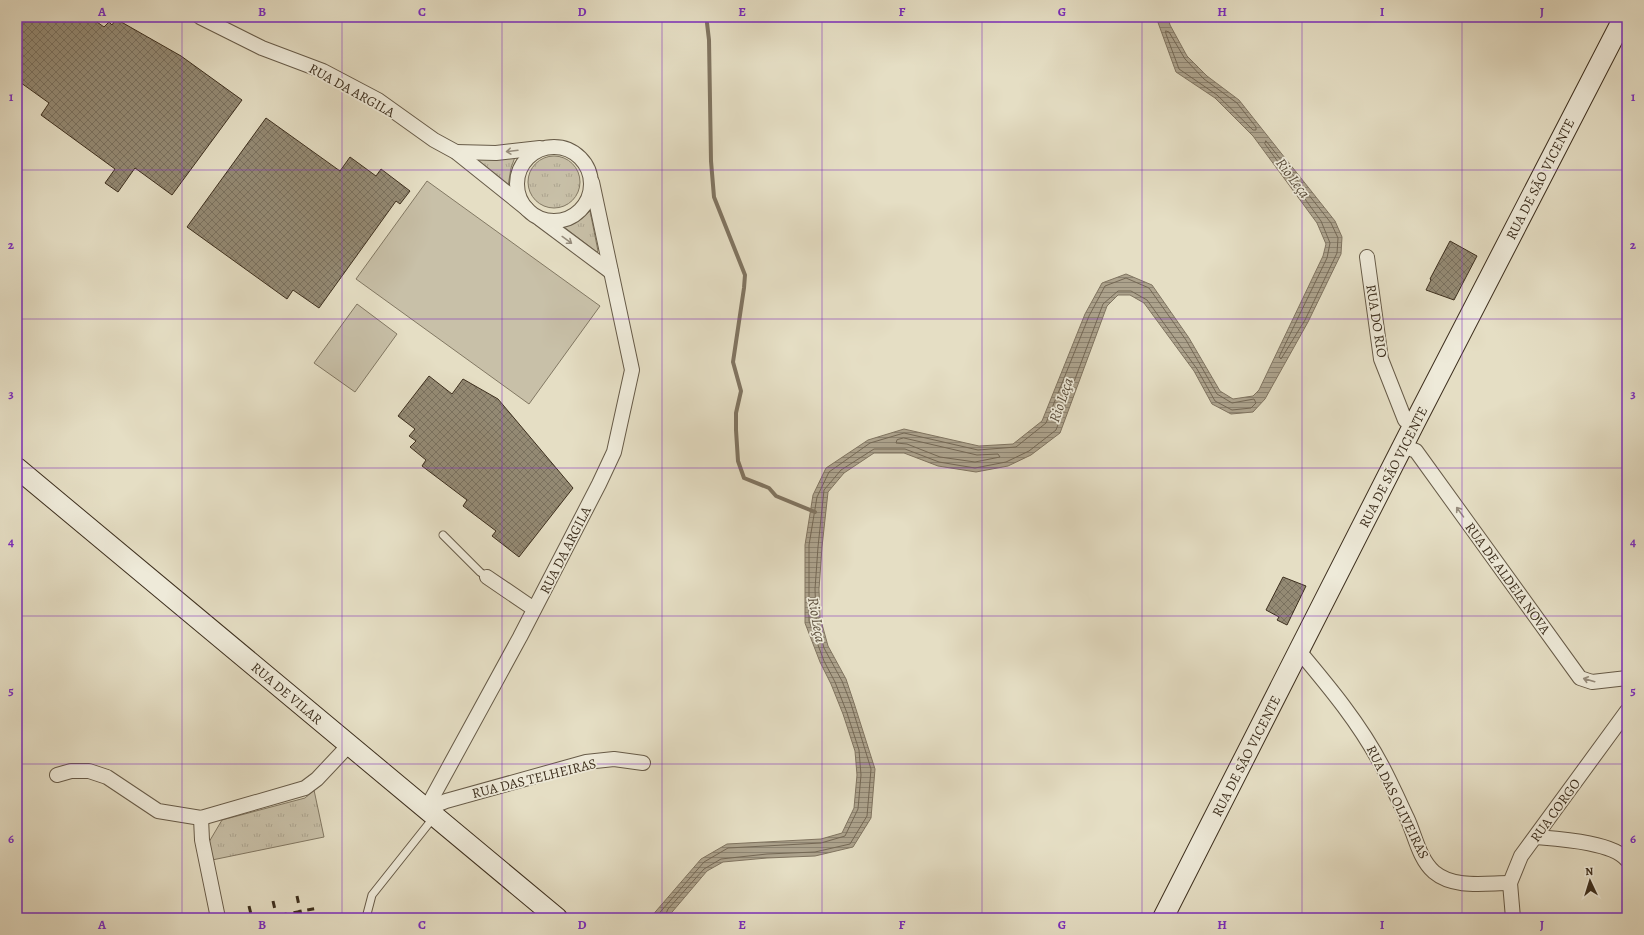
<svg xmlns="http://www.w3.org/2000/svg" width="1644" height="935" viewBox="0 0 1644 935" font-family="Alegreya,serif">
  <defs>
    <pattern id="grass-tufts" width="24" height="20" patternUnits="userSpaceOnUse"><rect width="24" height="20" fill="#c8c0a8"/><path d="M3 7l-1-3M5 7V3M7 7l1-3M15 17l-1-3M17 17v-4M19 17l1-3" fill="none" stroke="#ada590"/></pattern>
    <pattern id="water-rules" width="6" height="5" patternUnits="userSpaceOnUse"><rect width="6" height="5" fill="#aca28c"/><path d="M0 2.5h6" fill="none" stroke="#8d8472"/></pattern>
    <pattern id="building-cross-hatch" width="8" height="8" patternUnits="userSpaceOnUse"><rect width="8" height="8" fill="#948a74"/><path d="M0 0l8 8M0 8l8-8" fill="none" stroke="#7a715f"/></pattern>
  </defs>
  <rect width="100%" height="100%" fill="#e5dec4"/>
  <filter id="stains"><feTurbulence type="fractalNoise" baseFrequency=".005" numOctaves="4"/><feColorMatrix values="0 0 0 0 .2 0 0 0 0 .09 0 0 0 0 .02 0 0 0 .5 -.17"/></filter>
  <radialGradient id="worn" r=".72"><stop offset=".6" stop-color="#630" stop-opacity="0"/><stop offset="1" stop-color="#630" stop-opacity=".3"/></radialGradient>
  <g fill="url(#grass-tufts)" stroke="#827863">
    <circle cx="554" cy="182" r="26"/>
    <path d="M 515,157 L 511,168 L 508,186 L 473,158 Z"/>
    <path d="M 590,211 L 598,251 L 597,252 L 564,227 L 579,220 Z"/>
    <path d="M 314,790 L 324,837 L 212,860 L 209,842 L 222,820 L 305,798 Z"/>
  </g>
  <g fill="#c8c0a8" stroke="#827863">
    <path d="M 427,181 L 600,306 L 529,404 L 356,279 Z"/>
    <path d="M 357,304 L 397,334 L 355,392 L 314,363 Z"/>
  </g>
  <path fill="url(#water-rules)" stroke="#807460" d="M 1156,17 L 1168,17 L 1170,25 L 1187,56 L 1207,76 L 1239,100 L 1335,221 L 1342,237 L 1341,254 L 1308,322 L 1265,399 L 1253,412 L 1231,414 L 1212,404 L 1194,371 L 1144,303 L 1130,295 L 1118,295 L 1107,306 L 1060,433 L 1031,455 L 1008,466 L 976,472 L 938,466 L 904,453 L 874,453 L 844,473 L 828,492 L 822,547 L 819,589 L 820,617 L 828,646 L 846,679 L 854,703 L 875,769 L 871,818 L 853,847 L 815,856 L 767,858 L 723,862 L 707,871 L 667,918 L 650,918 L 701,859 L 727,844 L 821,839 L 842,833 L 854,808 L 857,775 L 855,751 L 843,714 L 831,684 L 820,662 L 805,623 L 805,545 L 813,495 L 826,468 L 868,440 L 904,429 L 979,446 L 1013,444 L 1042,421 L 1085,314 L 1102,283 L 1126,274 L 1152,285 L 1189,338 L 1220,391 L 1233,399 L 1253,396 L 1259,390 L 1323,256 L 1326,244 L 1317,223 L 1253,136 L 1215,98 L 1176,72 Z"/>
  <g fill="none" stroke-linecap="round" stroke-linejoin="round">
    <g stroke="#746855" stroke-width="1">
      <path d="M 1166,31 L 1169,32 L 1185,59 L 1204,79 L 1237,103 L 1256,127 L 1256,130 L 1253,130 L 1217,95 L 1179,69 L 1166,34 Z"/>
      <path d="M 1266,141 L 1331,223 L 1338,238 L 1337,253 L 1305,320 L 1281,359 L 1279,357 L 1327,258 L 1330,243 L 1321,221 L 1265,144 Z"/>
      <path d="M 904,438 L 977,455 L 998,454 L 1000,457 L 975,462 L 940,457 L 907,444 L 896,443 L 897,440 Z"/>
      <path d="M 655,918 L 704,862 L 728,848 L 821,843 L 845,836 L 858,809 L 861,775 L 859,750 L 847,713 L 835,682 L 824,661 L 809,621 L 809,545 L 817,497 L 829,472 L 870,443 L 904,433 L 978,450 L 1016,447 L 1046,423 L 1089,316 L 1105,286 L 1126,278 L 1149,288 L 1186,340 L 1217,394 L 1232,403 L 1254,399 L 1256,403 L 1251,408 L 1232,410 L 1215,401 L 1197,369 L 1147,300 L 1131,291 L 1118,291 L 1103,304 L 1056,430 L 1029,451 L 1006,462 L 975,468 L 939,462 L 905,449 L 874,449 L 841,470 L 824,490 L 818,547 L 815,589 L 816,618 L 824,648 L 842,681 L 851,704 L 871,769 L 867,816 L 850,844 L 815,852 L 767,854 L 721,859 L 704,869 L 668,909 L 664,918"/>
    </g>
    <path stroke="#807460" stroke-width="4" d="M 707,23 L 709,40 L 711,161 L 714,197 L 745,275 L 744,288 L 733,362 L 741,391 L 736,413 L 736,430 L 738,461 L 744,478 L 769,488 L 776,496 L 815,512"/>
  </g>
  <g fill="url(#building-cross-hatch)" stroke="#3d2f1e">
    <path d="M 17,17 L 90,17 L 104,27 L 109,22 L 112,25 L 116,19 L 181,56 L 242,100 L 172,195 L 135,168 L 118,192 L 105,183 L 115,169 L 41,115 L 49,103 L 17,80 Z"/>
    <path d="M 266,118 L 340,171 L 350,157 L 376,176 L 381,169 L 410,191 L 400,204 L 396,201 L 319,308 L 293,290 L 287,299 L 187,227 Z"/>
    <path d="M 1450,241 L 1477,256 L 1454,300 L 1426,290 L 1431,280 L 1430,279 Z"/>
    <path d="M 429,376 L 452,394 L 463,379 L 498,399 L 573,488 L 519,557 L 492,536 L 496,531 L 463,506 L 467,500 L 422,466 L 426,460 L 410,447 L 416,441 L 409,436 L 415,429 L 398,416 Z"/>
    <path d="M 1283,577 L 1306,586 L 1287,625 L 1277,620 L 1279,617 L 1266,610 Z"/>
  </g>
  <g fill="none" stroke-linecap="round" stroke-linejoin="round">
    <g stroke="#675b48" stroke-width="9">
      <g id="lane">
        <path d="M 443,535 L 480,572 L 487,577"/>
        <path d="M 368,918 L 367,914 L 372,895 L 434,817"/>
      </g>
    </g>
    <g stroke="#675b48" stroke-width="16">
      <g id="street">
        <path d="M 200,17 L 262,48 L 323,71 L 378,100 L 434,140 L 456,152 L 527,209"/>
        <circle cx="554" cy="184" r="37"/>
        <path d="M 456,152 L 496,153 L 540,148"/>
        <path d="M 540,219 L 611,272"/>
        <path d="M 1367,257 L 1381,359 L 1405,420 L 1414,424"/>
        <path d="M 1403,446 L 1416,451 L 1580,678 L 1592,682 L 1627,678"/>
        <path d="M 487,577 L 534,609"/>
        <path d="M 1299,651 C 1330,688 1360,724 1382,766 C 1391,783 1399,801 1407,818 C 1415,835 1419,859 1434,872 C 1454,889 1486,883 1510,883"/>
        <path d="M 57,775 L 71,771 L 89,771 L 107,777 L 158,811 L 201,818 L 305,788 L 317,779 L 349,745"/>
        <path d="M 426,809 L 520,637 L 599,484 L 614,452 L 632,370 L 592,182"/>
        <path d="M 426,809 L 446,801 L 586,762 L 614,759 L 643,763"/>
        <path d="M 201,818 L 202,840 L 218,918"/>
        <path d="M 1536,837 C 1559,839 1613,842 1627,860"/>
        <path d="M 1513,918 L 1510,883 L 1521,856 L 1627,711"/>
      </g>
    </g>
    <g stroke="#3d2f1e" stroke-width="22">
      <g id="secondary">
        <path d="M 17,468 L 557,918"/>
        <path d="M 1163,918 L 1414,424 L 1624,17"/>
      </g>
    </g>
    <use href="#lane" stroke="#eeead9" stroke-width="7"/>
    <use href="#street" stroke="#eeead9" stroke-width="14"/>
    <use href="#secondary" stroke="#eeead9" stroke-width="20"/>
    <g stroke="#3d2f1e" stroke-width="3" stroke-dasharray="7 7" stroke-linecap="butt">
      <path d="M 297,896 L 301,915"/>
      <path d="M 273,901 L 277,918"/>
      <path d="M 249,906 L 252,918"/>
      <path d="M 266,918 L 318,908"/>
    </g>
  </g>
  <defs><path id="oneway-shaft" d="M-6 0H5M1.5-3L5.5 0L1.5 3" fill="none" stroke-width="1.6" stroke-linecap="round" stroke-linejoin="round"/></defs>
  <g stroke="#968c7c">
    <use href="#oneway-shaft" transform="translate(512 151) rotate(173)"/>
    <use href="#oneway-shaft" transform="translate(567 240) rotate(36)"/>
    <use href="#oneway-shaft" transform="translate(1460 512) rotate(-126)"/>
    <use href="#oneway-shaft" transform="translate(1589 680) rotate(-164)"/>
  </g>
  <path fill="none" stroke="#7b2cbf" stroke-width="1" stroke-opacity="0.55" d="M 182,17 L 182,918M 342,17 L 342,918M 502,17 L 502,918M 662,17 L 662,918M 822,17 L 822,918M 982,17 L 982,918M 1142,17 L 1142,918M 1302,17 L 1302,918M 1462,17 L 1462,918M 17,170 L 1627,170M 17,319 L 1627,319M 17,468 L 1627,468M 17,616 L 1627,616M 17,764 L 1627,764"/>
  <g text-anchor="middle" stroke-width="3.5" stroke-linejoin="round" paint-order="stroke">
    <g font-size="14" fill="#3d2f1e" stroke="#eeead9">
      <text transform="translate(352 90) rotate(29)" y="5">RUA DA ARGILA</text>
      <text transform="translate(1540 179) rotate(-63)" y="5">RUA DE SÃO VICENTE</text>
      <text transform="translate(1377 321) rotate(81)" y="5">RUA DO RIO</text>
      <text transform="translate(1393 467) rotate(-63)" y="5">RUA DE SÃO VICENTE</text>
      <text transform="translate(565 550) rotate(-63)" y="5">RUA DA ARGILA</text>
      <text transform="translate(1508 578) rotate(54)" y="5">RUA DE ALDEIA NOVA</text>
      <text transform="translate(287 693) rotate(40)" y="5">RUA DE VILAR</text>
      <text transform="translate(1246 756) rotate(-63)" y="5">RUA DE SÃO VICENTE</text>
      <text transform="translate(534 778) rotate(-14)" y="5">RUA DAS TELHEIRAS</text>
      <text transform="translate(1398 802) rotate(64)" y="5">RUA DAS OLIVEIRAS</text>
      <text transform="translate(1555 810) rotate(-54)" y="5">RUA CORGO</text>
    </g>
    <g font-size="15" font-style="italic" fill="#594c3a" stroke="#eeead9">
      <text transform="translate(1293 178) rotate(53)" y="5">Rio Leça</text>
      <text transform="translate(1061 400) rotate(-71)" y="5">Rio Leça</text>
      <text transform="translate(817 620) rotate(80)" y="5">Rio Leça</text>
    </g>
  </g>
  <rect width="1644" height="935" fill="none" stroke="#e5dec4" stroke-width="44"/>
  <g transform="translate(1590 881) rotate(356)" stroke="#eeead9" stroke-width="3" paint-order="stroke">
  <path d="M0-3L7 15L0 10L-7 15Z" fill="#3d2f1e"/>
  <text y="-6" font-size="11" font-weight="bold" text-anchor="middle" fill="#3d2f1e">N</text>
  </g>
  <rect x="22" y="22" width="1600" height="891" fill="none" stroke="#7b2cbf" stroke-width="1.5"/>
  <g font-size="13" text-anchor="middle" font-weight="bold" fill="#7b2cbf">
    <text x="102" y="16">A</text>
    <text x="262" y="16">B</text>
    <text x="422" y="16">C</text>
    <text x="582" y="16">D</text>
    <text x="742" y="16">E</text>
    <text x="902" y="16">F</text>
    <text x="1062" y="16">G</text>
    <text x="1222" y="16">H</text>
    <text x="1382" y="16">I</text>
    <text x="1542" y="16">J</text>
    <text x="11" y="101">1</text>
    <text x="1633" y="101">1</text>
    <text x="11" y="249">2</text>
    <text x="1633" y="249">2</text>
    <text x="11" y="398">3</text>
    <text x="1633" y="398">3</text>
    <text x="11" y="546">4</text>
    <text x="1633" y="546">4</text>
    <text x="11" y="695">5</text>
    <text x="1633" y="695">5</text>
    <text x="11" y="843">6</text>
    <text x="1633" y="843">6</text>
    <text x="102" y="929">A</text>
    <text x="262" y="929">B</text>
    <text x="422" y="929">C</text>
    <text x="582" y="929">D</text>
    <text x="742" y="929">E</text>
    <text x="902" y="929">F</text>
    <text x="1062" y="929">G</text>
    <text x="1222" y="929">H</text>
    <text x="1382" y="929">I</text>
    <text x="1542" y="929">J</text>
  </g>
  <rect width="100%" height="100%" filter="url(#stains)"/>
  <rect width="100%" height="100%" fill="url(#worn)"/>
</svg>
